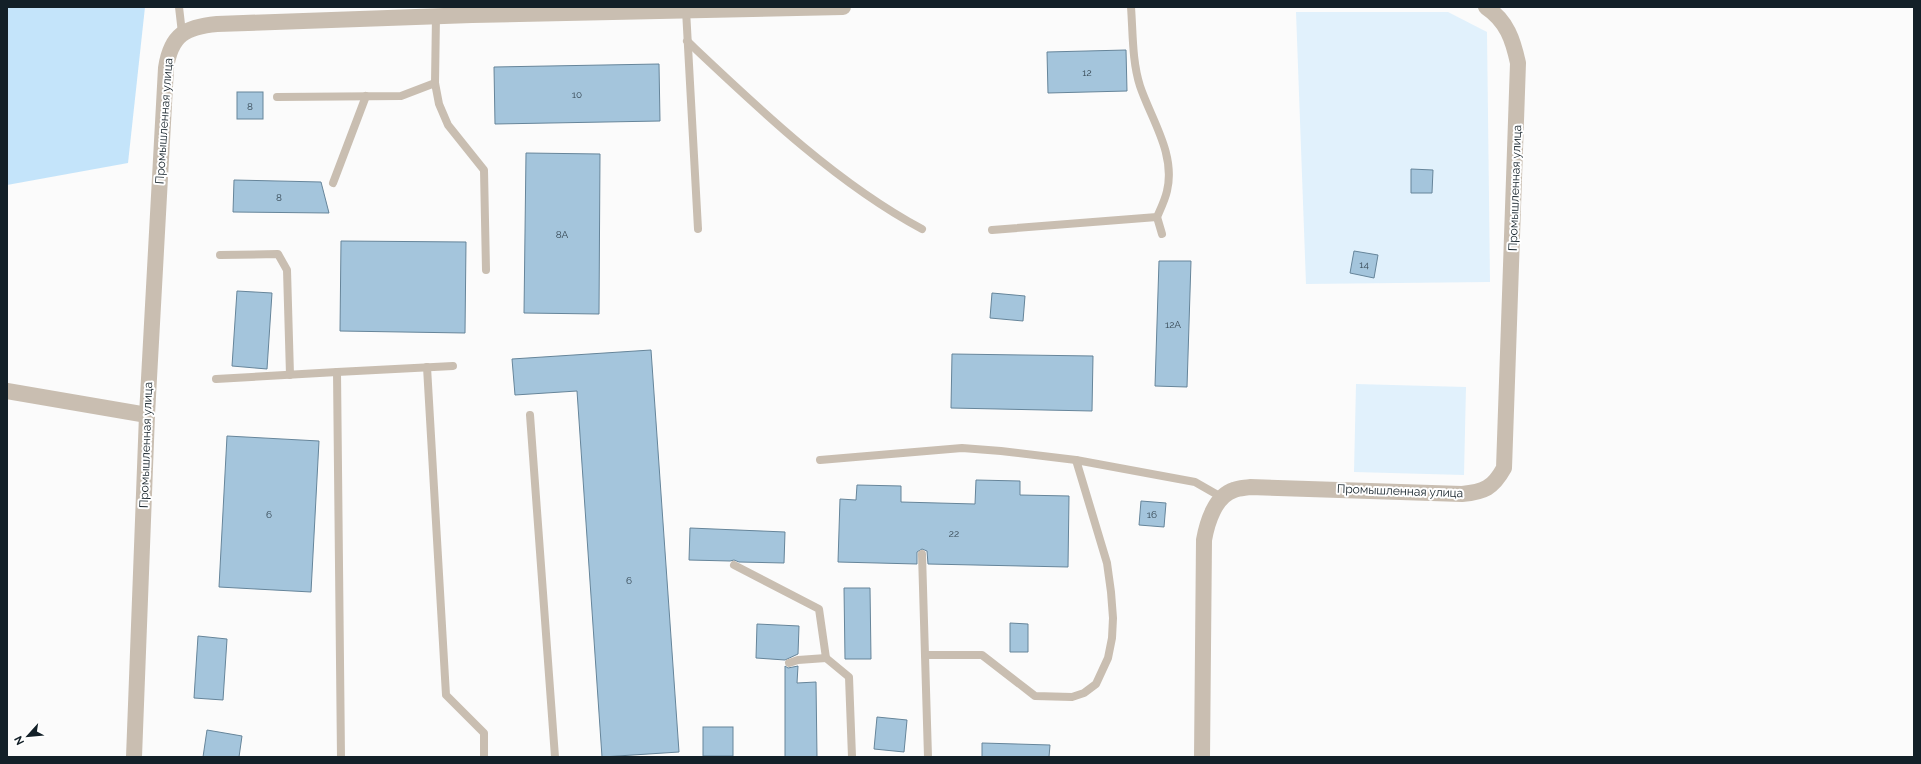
<svg xmlns="http://www.w3.org/2000/svg" width="1921" height="764" font-family="Raleway,sans-serif">
	<style>
		.built { fill: #e1f1fc }
		.green { fill: #c4e4fa }
		.building { fill: #a4c5dc; stroke: #66859a }
		.lines { fill: none; stroke-linecap: round; stroke-linejoin: round }
		.lane { stroke: #c9beb1; stroke-width: 8 }
		.street { stroke: #c9beb1; stroke-width: 16 }
		.labels { text-anchor: middle; dominant-baseline: central; stroke-width: 4; stroke-linejoin: round; paint-order: stroke }
		.number-label { font-size: 10px; fill: #374955 }
		.street-label { font-size: 12px; fill: #132028; stroke: #fff }
	</style>
	<rect width="100%" height="100%" fill="#fbfbfb"/>
	<g class="built">
		<polygon points="1296,12 1448,12 1487,32 1490,282 1306,284"/>
		<polygon points="1356,384 1466,387 1464,475 1354,472"/>
	</g>
	<polygon class="green" points="7,7 145,7 128,163 7,185"/>
	<g class="building">
		<polygon points="1126,50 1127,91 1048,93 1047,52"/>
		<polygon points="659,64 660,121 495,124 494,67"/>
		<rect x="237" y="92" width="26" height="27"/>
		<polygon points="526,153 600,154 599,314 524,313"/>
		<polygon points="1411,169 1433,170 1432,193 1411,193"/>
		<polygon points="234,180 321,182 329,213 233,212"/>
		<polygon points="341,241 466,242 465,333 340,331"/>
		<polygon points="1354,251 1378,255 1374,278 1350,273"/>
		<polygon points="1159,261 1191,261 1187,387 1155,386"/>
		<polygon points="237,291 272,293 267,369 232,366"/>
		<polygon points="992,293 1025,296 1023,321 990,318"/>
		<polygon points="651,350 679,752 602,757 577,391 515,395 512,359"/>
		<polygon points="952,354 1093,356 1092,411 951,408"/>
		<polygon points="227,436 319,441 311,592 219,587"/>
		<polygon points="976,480 1020,481 1020,495 1069,496 1068,567 928,564 927,551 922,549 917,552 917,564 838,562 840,499 856,500 857,485 901,486 901,502 975,504"/>
		<polygon points="1141,501 1166,503 1164,527 1139,525"/>
		<polygon points="690,528 785,532 784,563 739,562 734,560 730,561 689,560"/>
		<polygon points="844,588 870,588 871,659 845,659"/>
		<polygon points="1010,623 1028,624 1028,652 1010,652"/>
		<polygon points="757,624 799,626 798,654 785,660 756,658"/>
		<polygon points="198,636 227,639 223,700 194,698"/>
		<polygon points="785,666 788,668 798,666 797,683 816,682 817,757 785,757"/>
		<polygon points="877,717 907,720 904,752 874,749"/>
		<rect x="703" y="727" width="30" height="29"/>
		<polygon points="207,730 242,736 239,757 203,757"/>
		<polygon points="982,743 1050,745 1049,757 982,757"/>
	</g>
	<g class="lines">
		<g class="lane">
			<polyline points="179,7 182,33"/>
			<polyline points="686,10 698,229"/>
			<polyline points="436,16 435,83 439,104 448,125 484,170 486,270"/>
			<path d="M687,41c71,67 149,142 235,188"/>
			<polyline points="277,97 401,96 435,83"/>
			<polyline points="333,183 366,96"/>
			<polyline points="1157,217 1162,234"/>
			<path d="M992,230l165,-13c4,-9 8,-17 10,-26 9,-37 -16,-72 -27,-105 -8,-25 -7,-53 -9,-79"/>
			<polyline points="220,255 278,254 287,270 290,375"/>
			<polyline points="427,367 446,695 484,733 484,757"/>
			<polyline points="337,372 453,366"/>
			<polyline points="216,379 337,372 341,757"/>
			<polyline points="530,415 555,757"/>
			<polyline points="820,460 962,448 1001,451 1076,460"/>
			<polyline points="922,554 928,757"/>
			<polyline points="734,565 819,609 826,658 849,677 852,757"/>
			<polyline points="925,655 982,655 1035,696 1072,697 1084,693 1096,684 1108,658 1112,638 1113,618 1111,592 1107,563 1076,460 1195,482 1223,498"/>
			<polyline points="789,663 798,660 826,658"/>
		</g>
		<g class="street">
			<polyline points="7,391 147,415"/>
			<path d="M134,757l13,-342 19,-347c5,-34 20,-41 51,-44l255,-9 371,-8"/>
			<path d="M1202,757l2,-217c3,-17 11,-44 30,-50 5,-2 11,-2 16,-3l212,7c22,-2 31,-6 42,-26l14,-405c-5,-23 -11,-42 -32,-56"/>
		</g>
	</g>
	<g class="labels">
		<g class="number-label">
			<text x="1087" y="72">12</text>
			<text x="577" y="94">10</text>
			<text x="250" y="106">8</text>
			<text x="279" y="197">8</text>
			<text x="562" y="234">8А</text>
			<text x="1364" y="264">14</text>
			<text x="1173" y="324">12А</text>
			<text x="269" y="514">6</text>
			<text x="1152" y="514">16</text>
			<text x="954" y="533">22</text>
			<text x="629" y="580">6</text>
		</g>
		<g class="street-label">
			<text transform="translate(164 121) rotate(-86)">Промышленная улица</text>
			<text transform="translate(1515 188) rotate(-88)">Промышленная улица</text>
			<text transform="translate(146 445) rotate(-88)">Промышленная улица</text>
			<text transform="translate(1400 491) rotate(2)">Промышленная улица</text>
		</g>
	</g>
	<rect width="1921" height="764" fill="none" stroke="#132028" stroke-width="16"/>
	<g transform="translate(28 736) rotate(243)" stroke="#ffffff" stroke-width="3" paint-order="stroke">
	<path d="M0-3L7 15L0 10L-7 15Z" fill="#132028"/>
	<text y="-6" font-size="11" font-weight="bold" text-anchor="middle" fill="#132028">N</text>
	</g>
</svg>
